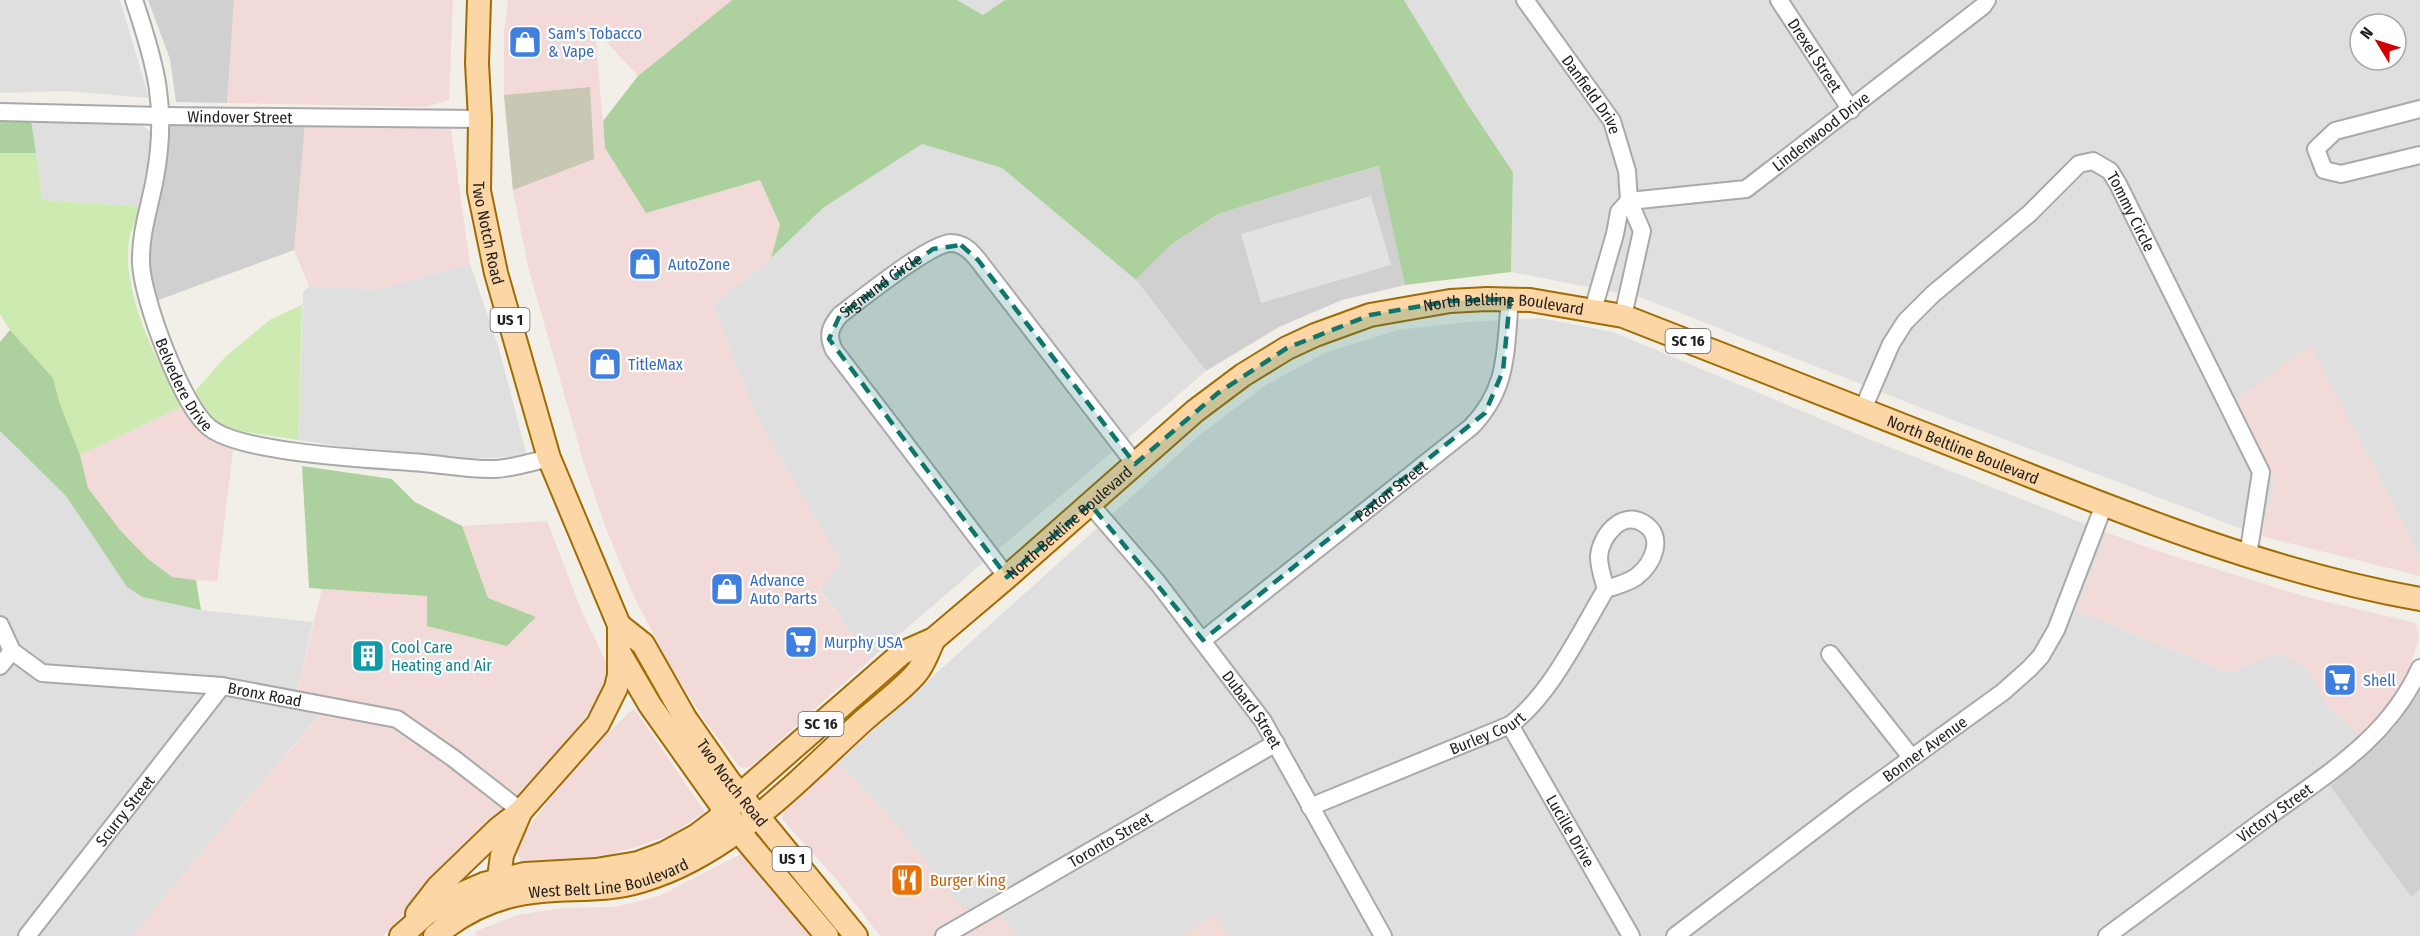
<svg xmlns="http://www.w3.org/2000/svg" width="2420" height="936" font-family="'Fira Sans Condensed',sans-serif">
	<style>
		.residential { fill: #e0dfdf; fill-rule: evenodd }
		.commercial { fill: #f2dad9 }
		.religious { fill: #d0d0d0 }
		.construction { fill: #c7c7b4 }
		.grass { fill: #cdebb0 }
		.forest { fill: #add19e }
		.parking { fill: #e2e2e2 }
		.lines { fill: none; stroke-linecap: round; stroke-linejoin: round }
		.minor-casing { stroke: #a9a9a9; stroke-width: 20 }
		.major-casing { stroke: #a06b00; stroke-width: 26 }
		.minor { stroke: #fff; stroke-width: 16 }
		.major { stroke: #fcd6a4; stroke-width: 22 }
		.marked { fill: #0f766e; fill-opacity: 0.2; stroke: #0f766e; stroke-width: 4.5; stroke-dasharray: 12 8; stroke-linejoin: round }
		.labels { text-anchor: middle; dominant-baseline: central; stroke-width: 4.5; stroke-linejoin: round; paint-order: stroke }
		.shield { fill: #fff; stroke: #646464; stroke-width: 1.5 }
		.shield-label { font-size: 15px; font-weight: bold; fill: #222 }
		.shop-label { font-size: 16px; fill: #366cbe; stroke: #fff; text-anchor: start }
		.street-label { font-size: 16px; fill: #222; stroke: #fff }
		.culture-label { font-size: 16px; fill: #0d838f; stroke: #fff; text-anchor: start }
		.food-label { font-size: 16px; fill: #c56008; stroke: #fff; text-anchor: start }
	</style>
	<rect width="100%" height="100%" fill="#f2efe9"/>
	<g class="residential">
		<polygon points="0,0 120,0 149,98 66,91 0,93"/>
		<polygon points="957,0 1005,0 983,15"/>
		<path d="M1404,0h1016v557l-109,-211 -74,53 38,82 -14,55 -319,-120 -302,-119 -129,-25 2,-100 -48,-72zM2360,24h36v36h-36z"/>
		<polygon points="31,120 128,123 140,124 150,131 153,151 141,207 42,200"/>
		<polygon points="922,144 1002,168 1136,280 1206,371 871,659 819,589 841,563 756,416 713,305 771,258 823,208"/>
		<polygon points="470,264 499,349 526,452 522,456 465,459 383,453 298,440 303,293 309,286 379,289"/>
		<polygon points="1540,318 1613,332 1864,437 2108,533 2076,610 2229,673 2278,653 2306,667 2328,706 2361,736 2362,758 2330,786 2411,897 2420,889 2420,936 1228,936 1216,915 1181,936 1015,936 1002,914 964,910 891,818 838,762 1201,434 1266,385 1327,352 1398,330 1467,322"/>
		<polygon points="0,431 66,496 127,587 142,597 201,610 313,622 298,687 288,708 321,714 205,848 133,936 0,936"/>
	</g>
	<g class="commercial">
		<polygon points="234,0 453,0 449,100 425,107 227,103"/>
		<polygon points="508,0 732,0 638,76 595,30 605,148 646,213 760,180 780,225 771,258 713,305 756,416 841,563 819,590 871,659 750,767 744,768 739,766 705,721 669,664 633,595 605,526 584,464 528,267 513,190 504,95 504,31"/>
		<polygon points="305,124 451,129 470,264 379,289 309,286 294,250"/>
		<polygon points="2311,345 2420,557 2420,576 2261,536 2275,481 2237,399"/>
		<polygon points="183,406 193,423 212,439 233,450 217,582 172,577 147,558 120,530 88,488 80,455"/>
		<polygon points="547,521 582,612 610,670 608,689 558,751 383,936 133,936 205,848 321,715 288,709 298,687 322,589 488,598 462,526"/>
		<polygon points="2108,533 2161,552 2307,597 2416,623 2419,639 2404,683 2381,717 2361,736 2328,706 2306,667 2278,653 2230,673 2076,610"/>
		<polygon points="634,708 705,812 672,834 639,846 605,856 520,861 515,845 579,761"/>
		<polygon points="838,762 891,818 964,910 1002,914 1015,936 880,936 837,880 782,819 784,810"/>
		<polygon points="741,854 812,936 477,936 474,932 517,915 562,908 615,907 659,896"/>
		<polygon points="1216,914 1228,936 1181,936"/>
	</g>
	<g class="religious">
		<polygon points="148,0 234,0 227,103 176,102 170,59"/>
		<polygon points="168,124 305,124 294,250 156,301 149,256"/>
		<polygon points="1380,166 1405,285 1342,300 1279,327 1206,371 1136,280 1172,244 1218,214 1301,188"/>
		<polygon points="2420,689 2420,889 2411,897 2330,786 2394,727"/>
	</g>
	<polygon class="construction" points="590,87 594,159 513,190 504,95"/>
	<g class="grass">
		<path d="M0,153h36l6,47 99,7c-4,11 -11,24 -12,35 -7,52 28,121 54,164l-103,49 -20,-51 -7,-26 -43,-48 -10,-16z"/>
		<polygon points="302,305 298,440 226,429 197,405 196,390 226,356 271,319"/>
	</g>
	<g class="forest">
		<polygon points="732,0 957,0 983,15 1005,0 1404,0 1465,100 1513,172 1511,272 1405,285 1379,166 1301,188 1218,214 1172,244 1136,280 1002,168 922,144 823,208 771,258 780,225 760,180 646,213 605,148 603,121 638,76"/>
		<polygon points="0,120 31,120 36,153 0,153"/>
		<polygon points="10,330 53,378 60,404 80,455 88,488 120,530 147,558 172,577 196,580 201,610 142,597 127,587 66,496 0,431 0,342"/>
		<polygon points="302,466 392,479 415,502 462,526 488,598 536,617 507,646 427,626 427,596 309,588"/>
	</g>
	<polygon class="parking" points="1371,196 1391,265 1261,303 1241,234"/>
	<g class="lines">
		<defs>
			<g id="minor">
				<path id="s1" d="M134,0c22,65 34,108 21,178 -5,28 -15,55 -14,85 1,35 41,144 69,165 33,26 166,31 213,35 24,2 49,7 73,6 17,-1 36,-7 53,-11"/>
				<path id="s2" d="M1525,0l87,121 15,50 2,30 13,30 -19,85"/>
				<path id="s3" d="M1779,0l72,110"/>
				<polyline points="2420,109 2335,131 2316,149 2324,170 2341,174 2420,155"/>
				<path id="s4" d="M0,112l162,4 318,3"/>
				<path id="s5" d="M1629,201l117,-12 237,-183 4,-6"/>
				<polyline points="1593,310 1615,234 1619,212 1629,201"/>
				<path id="s6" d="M1863,409l28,-65 14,-22 28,-28 96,-80 50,-50 14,-3 17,10 8,13 143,288 -13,84"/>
				<path id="s7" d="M1090,504l68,79 105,138 120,215"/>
				<path id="s8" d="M1007,577l-173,-227c-7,-15 -4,-23 6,-35 20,-15 90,-72 111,-72 12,0 20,8 27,17l157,204"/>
				<path id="s9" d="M0,625l12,26 30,22 180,13 175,33 56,39 68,53"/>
				<path id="s10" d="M1203,640l268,-213c38,-39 34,-77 39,-128"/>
				<polyline points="1830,654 1911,757"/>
				<polyline points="0,666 12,651"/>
				<path id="s11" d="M1510,725l121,211"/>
				<path id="s12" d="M1310,807l200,-82c41,-30 70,-93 96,-136 -3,-10 -7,-22 -7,-32 1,-20 22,-47 44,-34 23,13 10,41 -7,54 -9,6 -20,9 -30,12"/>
				<path id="s13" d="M27,936l195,-250"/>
				<path id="s14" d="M944,936l332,-193"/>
				<path id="s15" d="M1675,936l180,-137 148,-107 27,-24 11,-12 15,-26 48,-125"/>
				<path id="s16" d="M2107,936c51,-38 103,-76 154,-114 62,-46 126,-81 159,-154"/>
			</g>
			<g id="major">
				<path id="s17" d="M479,0l-2,63 3,56 -1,72 17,82 53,185 70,167v27l31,53 96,135 81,96"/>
				<path id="s18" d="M619,625l24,19 42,74 44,63 127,155"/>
				<polyline points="497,893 502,855 520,813"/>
				<polyline points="417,914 438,887 498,829 521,811 598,724 616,688 619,675 619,652"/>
				<path id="s19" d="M401,936l25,-22 30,-18 28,-12 41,-10 71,-4 42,-7 27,-10 31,-17 21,-16 34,-35 151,-132 32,-14 73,-62 188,-166 48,-36 44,-27 28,-13 55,-20 80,-14 37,-2 43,1 93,16c125,48 250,98 375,147 138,55 276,110 422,136"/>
				<path id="s20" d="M435,936c30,-26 67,-42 107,-45 34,-3 66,0 99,-10 89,-26 156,-100 223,-161 13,-12 48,-38 56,-52 6,-9 9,-19 14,-29"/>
			</g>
		</defs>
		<use href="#minor" class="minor-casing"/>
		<use href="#major" class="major-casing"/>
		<use href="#minor" class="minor"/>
		<use href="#major" class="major"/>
	</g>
	<path class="marked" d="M961,245l17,15 157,204 83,-71 69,-45 83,-33 80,-14 60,-2 -7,72 -18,42 -282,227 -113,-136 -83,73 -178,-238 11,-24 93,-66z"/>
	<defs>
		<symbol id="shop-square" viewBox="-11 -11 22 22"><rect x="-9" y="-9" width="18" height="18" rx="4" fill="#3f7fe0" stroke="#fff"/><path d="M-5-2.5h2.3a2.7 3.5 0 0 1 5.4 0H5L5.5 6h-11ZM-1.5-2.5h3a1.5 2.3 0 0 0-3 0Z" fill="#fff"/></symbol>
		<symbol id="supermarket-square" viewBox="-11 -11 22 22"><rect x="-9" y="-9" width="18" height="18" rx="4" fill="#3f7fe0" stroke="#fff"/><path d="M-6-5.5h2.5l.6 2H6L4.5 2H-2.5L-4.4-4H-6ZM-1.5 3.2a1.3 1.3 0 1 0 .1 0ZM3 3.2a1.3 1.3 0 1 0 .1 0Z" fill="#fff"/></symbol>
		<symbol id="building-square" viewBox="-11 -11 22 22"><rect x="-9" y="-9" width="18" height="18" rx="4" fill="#0f9aa8" stroke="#fff"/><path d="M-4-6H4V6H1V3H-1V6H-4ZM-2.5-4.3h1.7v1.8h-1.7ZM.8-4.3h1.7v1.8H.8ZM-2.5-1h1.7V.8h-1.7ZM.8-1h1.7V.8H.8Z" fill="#fff"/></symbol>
		<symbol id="restaurant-square" viewBox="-11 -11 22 22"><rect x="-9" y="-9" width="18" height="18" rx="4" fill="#e8710a" stroke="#fff"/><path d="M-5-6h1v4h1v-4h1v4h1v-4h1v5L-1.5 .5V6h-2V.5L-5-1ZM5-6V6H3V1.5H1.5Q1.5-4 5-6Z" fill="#fff"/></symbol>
	</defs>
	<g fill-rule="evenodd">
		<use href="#shop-square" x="506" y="23" width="38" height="38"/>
		<use href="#shop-square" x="626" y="245" width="38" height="38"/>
		<use href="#shop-square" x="586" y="345" width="38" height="38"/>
		<use href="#shop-square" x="708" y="570" width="38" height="38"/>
		<use href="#supermarket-square" x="782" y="623" width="38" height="38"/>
		<use href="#building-square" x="349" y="637" width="38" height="38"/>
		<use href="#supermarket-square" x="2321" y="661" width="38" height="38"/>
		<use href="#restaurant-square" x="888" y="861" width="38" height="38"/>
	</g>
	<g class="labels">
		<g class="shield">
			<rect x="490.5" y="308" width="39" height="24" rx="4.5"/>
			<rect x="1665.5" y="329" width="45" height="24" rx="4.5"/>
			<rect x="798.5" y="712" width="45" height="24" rx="4.5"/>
			<rect x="772.5" y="847" width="39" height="24" rx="4.5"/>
		</g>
		<g class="shield-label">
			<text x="510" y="320">US 1</text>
			<text x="1688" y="341">SC 16</text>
			<text x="821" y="724">SC 16</text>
			<text x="792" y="859">US 1</text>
		</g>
		<g class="shop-label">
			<text x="548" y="33">Sam's Tobacco<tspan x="548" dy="18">&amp; Vape</tspan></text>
			<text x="668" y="264">AutoZone</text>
			<text x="628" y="364">TitleMax</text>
			<text x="750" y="580">Advance<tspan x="750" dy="18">Auto Parts</tspan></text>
			<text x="824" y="642">Murphy USA</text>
			<text x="2363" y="680">Shell</text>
		</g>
		<g class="street-label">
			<text stroke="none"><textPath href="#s3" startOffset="66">Drexel Street</textPath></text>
			<text stroke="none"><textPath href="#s2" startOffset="116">Danfield Drive</textPath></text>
			<text stroke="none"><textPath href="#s4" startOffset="240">Windover Street</textPath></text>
			<text stroke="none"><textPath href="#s5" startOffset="212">Lindenwood Drive</textPath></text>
			<text stroke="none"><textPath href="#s6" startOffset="412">Tommy Circle</textPath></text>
			<text stroke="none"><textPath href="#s17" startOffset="234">Two Notch Road</textPath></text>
			<text stroke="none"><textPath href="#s8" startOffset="374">Sigmund Circle</textPath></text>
			<text stroke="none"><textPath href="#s19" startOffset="1312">North Beltline Boulevard</textPath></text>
			<text stroke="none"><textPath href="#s1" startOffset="398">Belvedere Drive</textPath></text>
			<text stroke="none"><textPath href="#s19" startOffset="1798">North Beltline Boulevard</textPath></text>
			<text stroke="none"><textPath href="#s10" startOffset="240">Paxton Street</textPath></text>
			<text stroke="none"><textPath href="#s19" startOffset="808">North Beltline Boulevard</textPath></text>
			<text stroke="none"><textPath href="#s9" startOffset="290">Bronx Road</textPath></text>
			<text stroke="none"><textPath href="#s7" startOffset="262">Dubard Street</textPath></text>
			<text stroke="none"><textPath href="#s12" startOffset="192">Burley Court</textPath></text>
			<text stroke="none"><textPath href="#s15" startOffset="312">Bonner Avenue</textPath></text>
			<text stroke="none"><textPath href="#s18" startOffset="196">Two Notch Road</textPath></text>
			<text stroke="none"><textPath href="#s13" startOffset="159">Scurry Street</textPath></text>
			<text stroke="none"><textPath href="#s16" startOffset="208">Victory Street</textPath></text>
			<text stroke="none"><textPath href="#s11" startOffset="122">Lucille Drive</textPath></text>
			<text stroke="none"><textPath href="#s14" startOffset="192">Toronto Street</textPath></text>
			<text stroke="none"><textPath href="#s20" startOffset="186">West Belt Line Boulevard</textPath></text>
		</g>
		<g class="culture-label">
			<text x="391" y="647">Cool Care<tspan x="391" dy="18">Heating and Air</tspan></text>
		</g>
		<g class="food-label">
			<text x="930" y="880">Burger King</text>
		</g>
	</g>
	<g transform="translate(2378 42) rotate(308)"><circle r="28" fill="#ffffff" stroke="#a7a7a7" stroke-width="1.5"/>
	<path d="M0-4.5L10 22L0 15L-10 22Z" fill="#d40000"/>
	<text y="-9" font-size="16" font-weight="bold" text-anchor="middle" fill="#222222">N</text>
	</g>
</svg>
